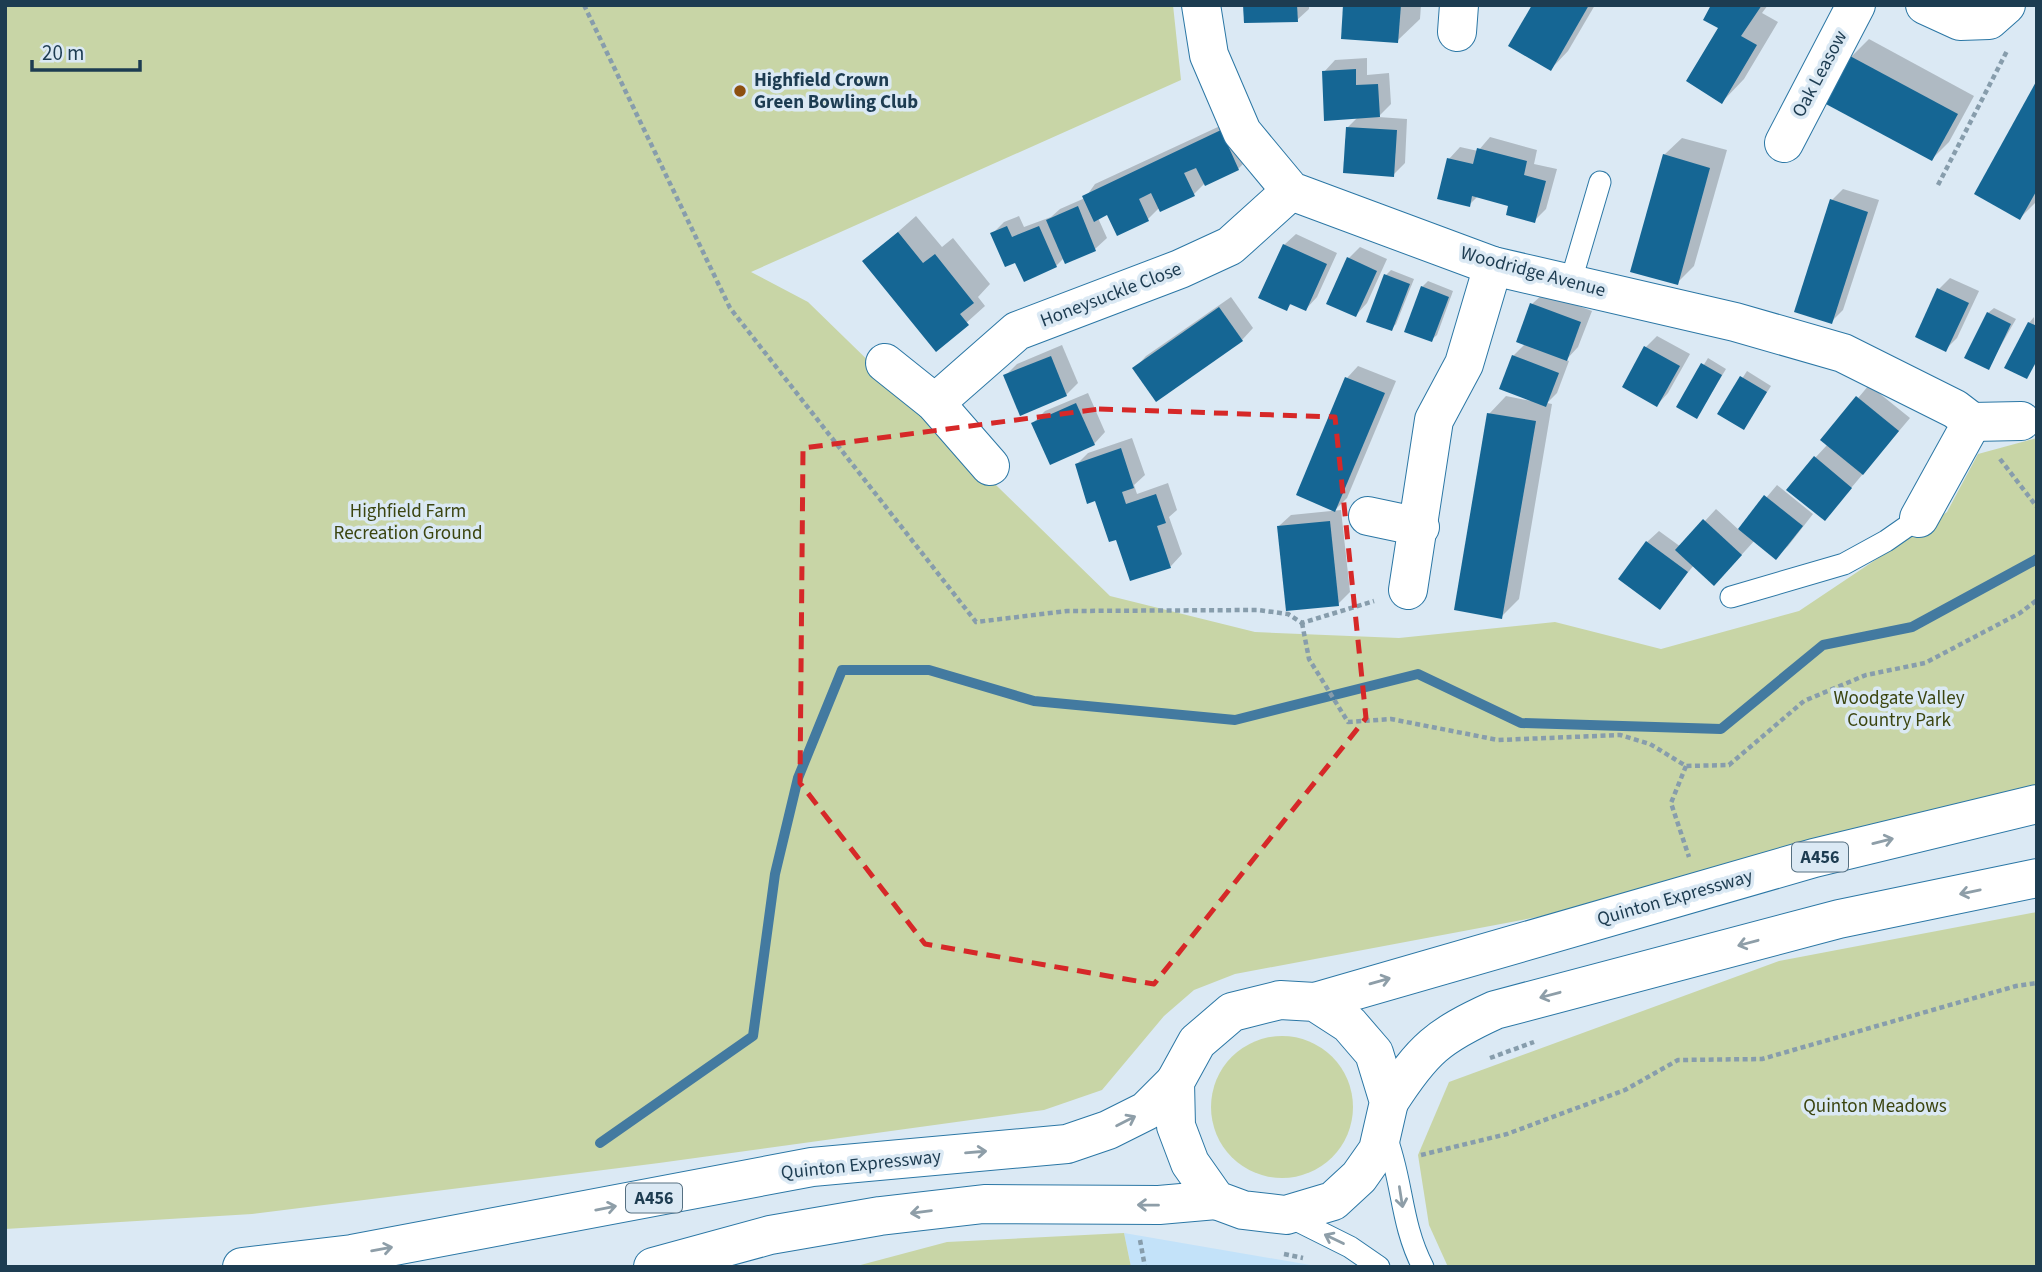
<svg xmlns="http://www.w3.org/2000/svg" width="2042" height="1272" font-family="'Source Sans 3',sans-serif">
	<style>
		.built { fill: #c3e2f9 }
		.green { fill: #c8d5a6 }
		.shadow { fill: #0003 }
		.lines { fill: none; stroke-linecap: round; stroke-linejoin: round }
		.stream { stroke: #437aa0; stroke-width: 10 }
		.building { fill: #156694 }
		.lane-casing { stroke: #2b77a5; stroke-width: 23 }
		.street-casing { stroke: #2b77a5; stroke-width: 40 }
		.highway-casing { stroke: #2b77a5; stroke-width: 40 }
		.path { stroke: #879dac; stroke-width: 4.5; stroke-dasharray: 5 3.5; stroke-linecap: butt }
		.lane { stroke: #fff; stroke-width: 21 }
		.street { stroke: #fff; stroke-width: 38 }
		.highway { stroke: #fff; stroke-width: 38 }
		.oneway { stroke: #8e9ea8 }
		.marked { fill: none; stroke: #d62828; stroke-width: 5; stroke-dasharray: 14 9; stroke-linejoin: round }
		.poi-dot { fill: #8d5011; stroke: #dbe9f4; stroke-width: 2.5 }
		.labels { text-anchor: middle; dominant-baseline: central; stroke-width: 7; stroke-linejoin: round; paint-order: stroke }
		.shield { fill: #dbe9f4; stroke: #567082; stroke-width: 2 }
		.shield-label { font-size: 18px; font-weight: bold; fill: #1d3c51 }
		.street-label { font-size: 19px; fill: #1d3c51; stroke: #dbe9f4 }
		.poi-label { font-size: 19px; font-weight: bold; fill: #1d3c51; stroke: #dbe9f4; text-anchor: start }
		.park-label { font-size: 19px; fill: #3b4510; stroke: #dbe9f4 }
	</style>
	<rect width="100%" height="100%" fill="#dbe9f4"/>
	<polygon class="built" points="1124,1233 1322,1267 1131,1267"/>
	<g class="green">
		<polygon points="5,5 1173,5 1181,80 751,272 808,302 1110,596 1255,632 1399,638 1555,622 1661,649 1799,611 1947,512 1978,454 2037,438 2037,823 1235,974 1194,990 1164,1016 1102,1090 1044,1110 659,1163 252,1214 5,1229"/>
		<polygon points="2037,912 2037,1267 1448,1267 1429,1225 1418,1155 1449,1082 1779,961"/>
		<circle cx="1282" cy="1107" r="71"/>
		<polygon points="1124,1233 1131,1267 853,1267 947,1242"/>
	</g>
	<g class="shadow">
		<polygon points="1245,5 1309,5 1309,9 1297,20"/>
		<polygon points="1345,5 1421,5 1420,19 1397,41"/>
		<polygon points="1534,5 1595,5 1568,51 1551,69"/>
		<polygon points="1713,5 1768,5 1762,13 1778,22 1744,79 1722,102 1721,28"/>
		<polygon points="1869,39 1974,96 1949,142 1932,159 1827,102 1851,57"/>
		<polygon points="1367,58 1367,75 1389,73 1391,104 1378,117 1407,119 1405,163 1393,175 1347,128 1358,117 1324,72 1335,60"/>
		<polygon points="2037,84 2037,201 2020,218"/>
		<polygon points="1233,120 1250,157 1238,169 1205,183 1194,194 1160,207 1148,219 1108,213 1098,218 1107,238 1095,249 1064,258 1056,266 1016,260 992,234 1004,222 1019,216 1024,227 1051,217 1060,209 1085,198 1095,184"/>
		<polygon points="1490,137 1537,150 1534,164 1557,169 1546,209 1534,221 1510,205 1478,196 1469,205 1449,159 1460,147 1478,151"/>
		<polygon points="1682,138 1727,150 1694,266 1677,283 1664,155"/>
		<polygon points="1843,189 1879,200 1843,310 1831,322 1832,200"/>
		<polygon points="916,216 942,247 953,238 990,284 978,297 985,306 936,350 865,261"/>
		<polygon points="1296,234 1337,253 1317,297 1306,309 1292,303 1286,309 1284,245"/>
		<polygon points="1360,247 1387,259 1367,303 1356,315 1349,258"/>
		<polygon points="1391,270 1414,279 1396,324 1391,329 1386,275"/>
		<polygon points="1950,278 1979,291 1957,338 1945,350 1939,289"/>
		<polygon points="1428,281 1453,291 1437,335 1431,340 1422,287"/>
		<polygon points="1544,293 1592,311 1578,347 1566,360 1569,361 1557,393 1547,403 1552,404 1519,599 1501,617 1489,414 1506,396 1531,401 1513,356 1526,343 1532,304"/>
		<polygon points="1231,297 1253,328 1242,340 1135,368 1146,356"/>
		<polygon points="1994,308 2016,319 1988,368 1988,313"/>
		<polygon points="2034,317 2037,362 2026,377 2029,323"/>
		<polygon points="1657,336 1690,354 1668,393 1657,405 1645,348"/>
		<polygon points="1062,345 1078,383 1066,395 1005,376 1017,364"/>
		<polygon points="1708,358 1726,369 1697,417 1678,407"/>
		<polygon points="1358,366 1396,381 1347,498 1335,510 1298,494 1347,378"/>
		<polygon points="1747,371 1771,386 1744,428 1720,413"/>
		<polygon points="1869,385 1910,418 1825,519 1815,458 1828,444 1823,440"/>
		<polygon points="1088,393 1105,432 1094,444 1033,423 1045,411"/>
		<polygon points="1132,438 1145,475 1134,485 1137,494 1168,483 1177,510 1169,517 1182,554 1171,566 1131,579 1117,537 1077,464 1088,453"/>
		<polygon points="1777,485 1813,514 1788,546 1776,557 1755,540 1726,572 1694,565 1660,607 1647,542 1659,531 1681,547 1716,509 1739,530"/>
		<polygon points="1341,510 1350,592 1338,604 1279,526 1291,515"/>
	</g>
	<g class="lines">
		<polyline class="stream" points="600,1143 753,1036 775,874 798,778 842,670 929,670 1034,701 1235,720 1418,674 1521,723 1721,729 1823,645 1912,627 2037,559"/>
	</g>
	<g class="building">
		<polygon points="1243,5 1297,5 1298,22 1244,23"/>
		<polygon points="1343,5 1401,5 1398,43 1341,39"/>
		<polygon points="1532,5 1589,5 1551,71 1508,46"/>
		<polygon points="1711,5 1762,5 1741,36 1757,45 1722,104 1686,81 1718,28 1703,20"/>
		<polygon points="1850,56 1958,114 1932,161 1824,103"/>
		<polygon points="1356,69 1356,85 1378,84 1380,117 1324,121 1322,71"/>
		<polygon points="2037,80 2037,190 2020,220 1974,194"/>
		<polygon points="1346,127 1397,130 1394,177 1343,173"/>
		<polygon points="1221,130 1239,170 1205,186 1196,168 1184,173 1195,196 1160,212 1151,193 1139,199 1149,221 1117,236 1107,215 1094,222 1082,196"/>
		<polygon points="1477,148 1527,161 1524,175 1546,181 1535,223 1506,215 1508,206 1472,196 1470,207 1437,199 1447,158 1473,164"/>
		<polygon points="1663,154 1710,168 1678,285 1630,272"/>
		<polygon points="1830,199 1868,212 1832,324 1794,312"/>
		<polygon points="1078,206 1096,251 1065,264 1046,220"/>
		<polygon points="1007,226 1012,237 1039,226 1057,267 1024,282 1015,263 1005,267 990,233"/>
		<polygon points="898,232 923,263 935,254 974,303 960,314 969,325 936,352 862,261"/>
		<polygon points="1283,244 1327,264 1306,311 1290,304 1287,311 1258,298"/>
		<polygon points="1347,257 1377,271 1356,317 1326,304"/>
		<polygon points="1384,274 1410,284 1392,331 1366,322"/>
		<polygon points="1421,286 1449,297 1432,342 1404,332"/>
		<polygon points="1937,288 1969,303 1946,352 1915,337"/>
		<polygon points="1530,303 1581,322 1567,361 1516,342"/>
		<polygon points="1219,307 1243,341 1156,402 1132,368"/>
		<polygon points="1987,312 2011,324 1989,370 1964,358"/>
		<polygon points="2028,322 2037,326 2037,360 2027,379 2004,368"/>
		<polygon points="1644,346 1680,366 1657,407 1622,387"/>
		<polygon points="1512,355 1559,373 1546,407 1499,389"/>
		<polygon points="1051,356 1067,396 1020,416 1003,375"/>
		<polygon points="1701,363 1722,375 1697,419 1676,407"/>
		<polygon points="1740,376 1767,392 1744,430 1717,414"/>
		<polygon points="1345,377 1385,393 1335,512 1296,495"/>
		<polygon points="1856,396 1899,431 1863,475 1820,440"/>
		<polygon points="1076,403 1095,445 1050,465 1031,423"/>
		<polygon points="1487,413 1536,421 1502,619 1454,610"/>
		<polygon points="1121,448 1134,488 1122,492 1126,504 1156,494 1166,523 1157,526 1171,568 1130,581 1116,540 1109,542 1095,501 1087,504 1075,464"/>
		<polygon points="1814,456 1852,488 1825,521 1786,490"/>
		<polygon points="1764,495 1803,526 1776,560 1738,529"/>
		<polygon points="1703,519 1742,555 1714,586 1675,550"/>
		<polygon points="1330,521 1339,606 1286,611 1277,526"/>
		<polygon points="1646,541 1688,572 1660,610 1618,579"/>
	</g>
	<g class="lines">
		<defs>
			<g id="lane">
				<polyline points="1570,284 1600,182"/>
				<polyline points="1731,597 1844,564 1886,541 1919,518"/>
				<path d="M1385,1134c18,45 15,89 38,133"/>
				<polyline points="1286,1215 1350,1247 1379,1267"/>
			</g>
			<g id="street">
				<polyline points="1201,5 1209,55 1242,132 1291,191 1493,266 1735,322 1843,353 1955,409 1972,422 1919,518"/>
				<polyline points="1925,5 1960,21 1989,20 2006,5"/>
				<polyline points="1457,32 1459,5"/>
				<polyline points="1784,143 1856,5"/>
				<polyline points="885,363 935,403 990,466"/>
				<polyline points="935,403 1017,331 1180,269 1230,246 1291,191"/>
				<polyline points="1972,422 2021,421"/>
				<polyline points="1368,516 1420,527"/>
				<polyline points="1408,590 1434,420 1464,364 1493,266"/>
			</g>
			<g id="highway">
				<polygon points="1280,1000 1315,1002 1349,1024 1374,1053 1389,1102 1378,1150 1359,1177 1333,1201 1286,1215 1243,1210 1216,1200 1190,1163 1176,1126 1175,1082 1197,1042 1232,1012"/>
				<polyline points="1315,1002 1814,858 2037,804"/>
				<path d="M1389,1102c34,-53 49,-66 106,-92l344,-91 198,-41"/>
				<polyline points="242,1267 352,1254 812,1167 1067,1144 1108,1130 1146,1111 1175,1082"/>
				<polyline points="653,1267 770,1235 880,1216 984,1204 1159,1205 1216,1200"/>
			</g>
		</defs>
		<use href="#lane" class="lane-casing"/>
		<use href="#street" class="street-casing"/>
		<use href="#highway" class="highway-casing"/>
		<g class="path">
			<polyline points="584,5 730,308 976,622 1067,611 1258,610 1288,614 1302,623 1374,601"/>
			<polyline points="1938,185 2007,51"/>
			<polyline points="2000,459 2037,507"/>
			<polyline points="1302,623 1309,659 1348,722 1391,719 1498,740 1620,735 1650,744 1686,766 1729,765 1804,701 1866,675 1925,663 2020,613 2037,600"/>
			<polyline points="1686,766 1671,803 1689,857"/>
			<polyline points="1490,1058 1534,1042"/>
			<polyline points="1421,1155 1507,1134 1625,1090 1678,1060 1762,1059 2016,986 2037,983"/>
			<polyline points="1140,1240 1145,1267"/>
			<polyline points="1284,1254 1303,1258"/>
		</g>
		<use href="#lane" class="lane"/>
		<use href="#street" class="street"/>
		<use href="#highway" class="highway"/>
	</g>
	<defs><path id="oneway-shaft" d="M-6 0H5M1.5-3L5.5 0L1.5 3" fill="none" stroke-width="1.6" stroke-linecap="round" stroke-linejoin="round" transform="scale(1.75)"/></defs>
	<g class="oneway">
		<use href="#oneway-shaft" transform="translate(1883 841) rotate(-14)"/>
		<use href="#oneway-shaft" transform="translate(1970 892) rotate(168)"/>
		<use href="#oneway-shaft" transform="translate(1748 943) rotate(165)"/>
		<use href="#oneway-shaft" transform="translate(1380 981) rotate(-16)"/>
		<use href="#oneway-shaft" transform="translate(1550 995) rotate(165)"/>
		<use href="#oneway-shaft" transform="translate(1126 1121) rotate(-27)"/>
		<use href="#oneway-shaft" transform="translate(976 1152) rotate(-5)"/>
		<use href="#oneway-shaft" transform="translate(1401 1197) rotate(81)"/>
		<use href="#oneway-shaft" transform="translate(1148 1205) rotate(-179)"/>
		<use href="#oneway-shaft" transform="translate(606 1208) rotate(-11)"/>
		<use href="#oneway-shaft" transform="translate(921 1212) rotate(173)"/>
		<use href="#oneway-shaft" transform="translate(1334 1239) rotate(-154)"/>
		<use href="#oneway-shaft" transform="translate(382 1249) rotate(-10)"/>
	</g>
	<path class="marked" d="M1099,409l236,8 31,301 -212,266 -229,-40 -125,-161 3,-335z"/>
	<circle class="poi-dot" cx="740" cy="91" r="7"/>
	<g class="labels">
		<g class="shield">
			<rect x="1792" y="842.5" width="56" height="29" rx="5"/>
			<rect x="626" y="1183.5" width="56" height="29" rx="5"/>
		</g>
		<g class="shield-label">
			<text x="1820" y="857">A456</text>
			<text x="654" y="1198">A456</text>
		</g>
		<g class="street-label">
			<text transform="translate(1820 74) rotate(-62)">Oak Leasow</text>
			<text transform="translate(1533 272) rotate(15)">Woodridge Avenue</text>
			<text transform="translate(1111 295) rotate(-21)">Honeysuckle Close</text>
			<text transform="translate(1675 898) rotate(-16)">Quinton Expressway</text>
			<text transform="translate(861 1165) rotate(-6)">Quinton Expressway</text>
		</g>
		<g class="poi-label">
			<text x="754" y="80">Highfield Crown<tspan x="754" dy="22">Green Bowling Club</tspan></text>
		</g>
		<g class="park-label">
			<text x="408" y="511">Highfield Farm<tspan x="408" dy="22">Recreation Ground</tspan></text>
			<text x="1899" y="698">Woodgate Valley<tspan x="1899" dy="22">Country Park</tspan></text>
			<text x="1875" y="1106">Quinton Meadows</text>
		</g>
	</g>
	<rect width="2042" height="1272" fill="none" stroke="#1d3c51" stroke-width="14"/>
	<path d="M32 60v10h108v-10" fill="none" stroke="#1d3c51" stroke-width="3.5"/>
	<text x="42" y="60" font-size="21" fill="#1d3c51" stroke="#dbe9f4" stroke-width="5" paint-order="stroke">20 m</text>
</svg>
